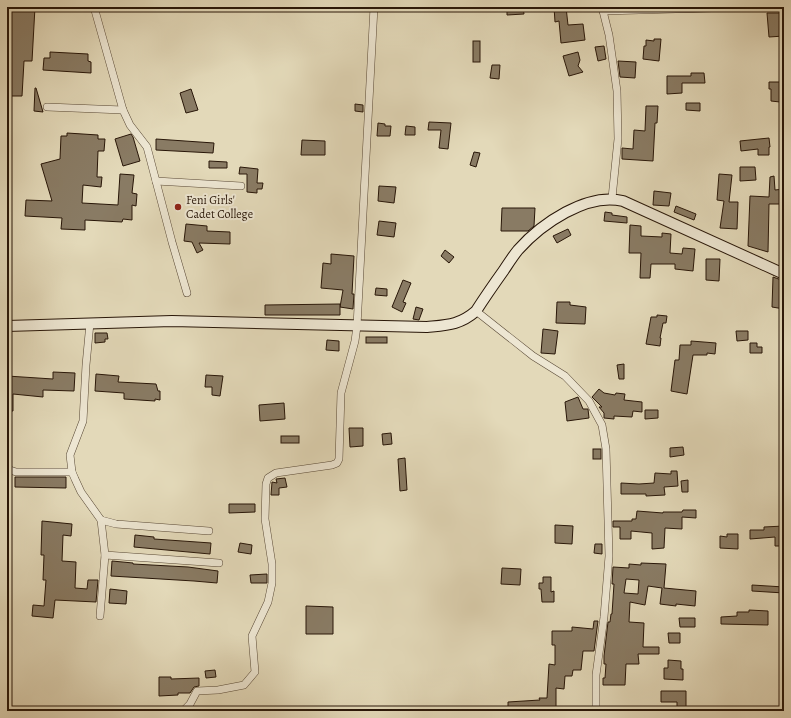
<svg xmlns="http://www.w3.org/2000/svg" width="791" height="718" font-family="Alegreya,serif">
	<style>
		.building { fill: #897b64; stroke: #281608; fill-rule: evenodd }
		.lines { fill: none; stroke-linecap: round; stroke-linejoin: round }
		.minor-casing { stroke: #574734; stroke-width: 8 }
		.secondary-casing { stroke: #281608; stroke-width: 12 }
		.minor { stroke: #ede6d2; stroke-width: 7 }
		.secondary { stroke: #ede6d2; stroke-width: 10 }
		.poi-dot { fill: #8f2418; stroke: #ede6d2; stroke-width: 1.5 }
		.labels { text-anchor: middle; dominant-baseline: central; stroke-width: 4; stroke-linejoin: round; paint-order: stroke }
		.poi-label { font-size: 12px; fill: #281608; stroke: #ede6d2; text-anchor: start }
	</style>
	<rect width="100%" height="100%" fill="#e3d9b9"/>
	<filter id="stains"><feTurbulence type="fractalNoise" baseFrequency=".005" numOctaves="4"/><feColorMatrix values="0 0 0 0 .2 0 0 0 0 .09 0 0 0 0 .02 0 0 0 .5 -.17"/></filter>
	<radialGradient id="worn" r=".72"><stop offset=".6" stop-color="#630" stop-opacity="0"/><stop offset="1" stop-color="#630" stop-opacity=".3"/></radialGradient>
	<g class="building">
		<polygon points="7,7 35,7 32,61 24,61 22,96 7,96"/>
		<polygon points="507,7 523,7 524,14 507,15"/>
		<polygon points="554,7 566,7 568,25 583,24 585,40 561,43 559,21 555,22"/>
		<polygon points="767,13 784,13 784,36 769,37"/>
		<polygon points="654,39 661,39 659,61 643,59 644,46 646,46 646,40 654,41"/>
		<rect x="473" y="41" width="7" height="21"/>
		<polygon points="604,46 606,59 598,61 595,47"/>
		<polygon points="50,52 88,54 88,61 91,62 91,73 43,70 44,58 50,58"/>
		<polygon points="578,52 580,60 578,66 583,72 569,76 563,56"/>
		<polygon points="618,61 636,62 635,78 620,77"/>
		<polygon points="492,65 500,65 499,79 490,78"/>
		<polygon points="691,73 704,73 705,83 682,83 682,93 667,94 667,76 691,76"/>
		<polygon points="769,82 781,82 780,102 771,101 771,89 769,89"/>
		<polygon points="35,88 36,88 43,112 34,111"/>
		<polygon points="191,89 198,110 186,113 180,93"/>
		<polygon points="686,103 700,103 700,111 686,110"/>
		<polygon points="355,104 363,105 363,112 355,111"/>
		<polygon points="646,106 658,106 657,123 655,123 653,161 622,159 622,148 633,149 634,130 645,131"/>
		<polygon points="429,122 451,123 448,149 439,148 441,130 428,130"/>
		<polygon points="378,123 385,124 385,126 391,126 390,136 377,136"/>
		<polygon points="406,126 415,127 415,135 405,135"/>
		<polygon points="67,133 98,135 98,139 105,139 104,151 98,151 97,177 102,177 101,187 83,185 82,203 118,205 120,174 134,175 132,193 137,194 136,206 132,205 132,220 123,219 122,222 85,220 85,230 61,229 62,218 25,216 26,200 52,201 41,164 60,159 61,136 67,136"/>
		<polygon points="131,134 133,137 140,161 123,166 115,139"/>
		<polygon points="769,138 770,147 769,147 769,155 758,155 758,149 741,151 740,141"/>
		<polygon points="156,139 214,143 213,153 156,150"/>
		<polygon points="302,140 325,141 325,155 301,155"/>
		<polygon points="474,152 480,153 476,167 470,165"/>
		<polygon points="209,161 227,162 227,168 209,168"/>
		<polygon points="240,167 258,169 257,183 263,183 262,189 257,189 257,193 247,192 247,174 239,174"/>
		<polygon points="740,167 755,167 756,180 740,181"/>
		<polygon points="719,174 732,175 729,202 738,202 737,229 720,228 724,201 717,200"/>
		<polygon points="774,176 775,190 784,189 784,204 769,204 768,252 748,246 750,196 769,197 770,177"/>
		<polygon points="379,186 396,187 394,203 378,201"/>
		<polygon points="654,191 671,193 669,206 653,205"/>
		<polygon points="676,206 696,214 694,220 674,212"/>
		<polygon points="502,208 535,208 534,226 528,231 501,231"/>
		<polygon points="605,212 612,213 612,215 627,217 627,223 604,221"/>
		<polygon points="379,221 396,223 394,237 377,235"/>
		<polygon points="186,224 207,226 207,231 230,232 230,244 199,243 203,250 197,253 192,242 184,241"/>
		<polygon points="630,225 641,226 641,236 662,237 662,233 671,234 670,253 682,254 683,248 695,249 693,271 675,269 675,264 651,264 650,278 640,278 641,253 629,253"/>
		<polygon points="568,229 571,235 557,243 553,236"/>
		<polygon points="445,250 454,257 449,263 441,256"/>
		<polygon points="331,254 354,256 352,294 354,294 353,309 340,307 343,290 321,288 323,263 331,264"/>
		<polygon points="706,259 720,259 719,281 706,280"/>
		<polygon points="773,277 784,281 784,309 772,307"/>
		<polygon points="403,280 411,283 403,302 406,303 402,312 392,307"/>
		<polygon points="376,288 387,289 387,296 375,295"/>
		<polygon points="557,302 570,302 570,305 586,307 585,324 556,323"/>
		<polygon points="340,304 340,315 265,315 265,305"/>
		<polygon points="416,307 423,309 419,320 413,319"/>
		<polygon points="657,315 667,316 666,323 663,323 660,338 661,338 660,346 646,344 651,317 657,317"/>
		<polygon points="543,329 558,331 555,354 541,353"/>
		<polygon points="736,331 748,331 748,340 737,341"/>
		<polygon points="95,333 107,333 108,339 105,339 105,342 95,343"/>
		<rect x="366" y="337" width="21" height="6"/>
		<polygon points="327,340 339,341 339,351 326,350"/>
		<polygon points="691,341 716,343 715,354 707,353 707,355 693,355 687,394 671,391 675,360 679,360 680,345 691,345"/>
		<polygon points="750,343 757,343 757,347 762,347 762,353 750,353"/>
		<polygon points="624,364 624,379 619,379 617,365"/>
		<polygon points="53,372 75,373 74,391 43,390 43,397 13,394 13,411 7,411 7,376 53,379"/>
		<polygon points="96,374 119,376 118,382 156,384 158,391 160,391 160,400 155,399 155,401 124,399 124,393 95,391"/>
		<polygon points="206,375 223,376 220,396 212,395 212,387 205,387"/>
		<polygon points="599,389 604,393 615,395 616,393 625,394 624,400 642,402 642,412 633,411 632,417 614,416 614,419 604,418 604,413 599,407 602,407 592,397"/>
		<polygon points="578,397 583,409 588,409 589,418 567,421 565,402"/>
		<polygon points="284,403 285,419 260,421 259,405"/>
		<polygon points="645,410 658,410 658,418 645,419"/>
		<polygon points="349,428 363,428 363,446 350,447"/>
		<polygon points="391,433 392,444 383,445 382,434"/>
		<rect x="281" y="436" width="18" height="7"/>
		<polygon points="683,447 684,455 670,457 670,448"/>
		<rect x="593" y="449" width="8" height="10"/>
		<polygon points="405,458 407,490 400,491 398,459"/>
		<polygon points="671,471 677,471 678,486 664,487 665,495 646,496 646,494 621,494 621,483 639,484 654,483 655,473 671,474"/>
		<polygon points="15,477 66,477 66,488 15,487"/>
		<polygon points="285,478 287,487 279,488 279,495 271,495 272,482 277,483 276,479"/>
		<polygon points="688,480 688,492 682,492 681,481"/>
		<polygon points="229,504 255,504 255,512 229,513"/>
		<polygon points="683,510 696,510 696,518 682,517 682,529 665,528 664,548 652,549 652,533 631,531 631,539 620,539 620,527 613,527 613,521 632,521 632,519 636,519 637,511 663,513 663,512 682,512"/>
		<polygon points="42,521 72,524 71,536 63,535 62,561 76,562 75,588 87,589 88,580 98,580 96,602 55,600 53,618 32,616 33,605 44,606 46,580 43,580 44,555 41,555"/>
		<polygon points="555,525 573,526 572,544 555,543"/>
		<polygon points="784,526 784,546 775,546 775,537 750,539 750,530 764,530 764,527"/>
		<polygon points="727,534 738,534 738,549 720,548 720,536 727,537"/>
		<polygon points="135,535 154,537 154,539 211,543 210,554 134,547"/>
		<polygon points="240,543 252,545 251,554 238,552"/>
		<polygon points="595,544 602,544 602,554 594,553"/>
		<polygon points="112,561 133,563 133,564 188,567 218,571 217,583 194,581 111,576"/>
		<path d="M641,563l25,1 -2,24 32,3 -1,15 -19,-2v2l-16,-2 2,-16 -14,-2 -3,19 -15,-3 -1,20 15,1 -1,24h16v7h-21l1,10h-13l-1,21h-22v-7h2l1,-14h-2v-8l4,-34h2l1,-8h1l2,-30h-2l1,-17 16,1v-4l12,1zM626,579l13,1 -1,14 -14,-1z"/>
		<polygon points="502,568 521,569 520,585 501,584"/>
		<polygon points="267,574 267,583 251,583 250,575"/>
		<polygon points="543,577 551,577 551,592 554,591 554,602 542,602 541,589 539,589 539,583 543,583"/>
		<polygon points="752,585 784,587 784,593 752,591"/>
		<polygon points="110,589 127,591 126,604 109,603"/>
		<polygon points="306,606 333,607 333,634 306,634"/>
		<polygon points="749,610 768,611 768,625 721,624 721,617 737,616 737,612 749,612"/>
		<polygon points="679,618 695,618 695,627 680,627"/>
		<polygon points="594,621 598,621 594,651 583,651 581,670 573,670 572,676 565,676 564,689 556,688 556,711 508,711 508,702 540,700 539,698 547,698 549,664 555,665 555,645 552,645 552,631 572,631 572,627 593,629"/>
		<polygon points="668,633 680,633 680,643 669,643"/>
		<polygon points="668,660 681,661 681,669 683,669 683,680 664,679 664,668 668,668"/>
		<polygon points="215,670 216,677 206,678 205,671"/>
		<polygon points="159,677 171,677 171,679 199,678 199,686 194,687 190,693 178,693 178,695 159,696"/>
		<polygon points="661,691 686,691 686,709 677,709 677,702 661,702"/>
	</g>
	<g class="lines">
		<defs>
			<g id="minor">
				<polyline points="94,7 123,110 130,125 147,147 172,242 187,293"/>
				<polyline points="602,7 609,35 617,91 618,139 612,198"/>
				<polyline points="603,11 712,8 784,8"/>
				<polyline points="47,107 123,110"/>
				<polyline points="156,181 241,186"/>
				<polyline points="476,311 533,356 565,376 589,401 602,425 606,449 609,556 604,617 596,675 596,711"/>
				<polyline points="90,323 86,365 83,421 70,455 72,472 75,479 81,492 101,520 116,524 209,531"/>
				<polyline points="7,469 16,472 72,472"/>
				<polyline points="105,555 219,563"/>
				<polyline points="100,616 105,555 101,520"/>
				<polyline points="183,711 190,704 197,691 218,690 244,685 255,672 252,636 268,602 272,583 272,564 265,519 266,484 268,478 276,473 332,465 337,463 339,459 341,393 355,341 357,326 374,7"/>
			</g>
			<path id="secondary" d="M7,326l165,-5 255,6c20,-2 33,-2 49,-16 9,-14 18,-27 28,-41 4,-6 9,-14 14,-20 23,-26 69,-58 105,-49l161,73"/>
		</defs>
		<use href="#minor" class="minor-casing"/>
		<use href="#secondary" class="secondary-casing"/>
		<use href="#minor" class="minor"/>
		<use href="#secondary" class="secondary"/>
	</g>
	<circle class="poi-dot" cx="178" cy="207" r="4"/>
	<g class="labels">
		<g class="poi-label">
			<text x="186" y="200">Feni Girls'<tspan x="186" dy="14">Cadet College</tspan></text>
		</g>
	</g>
	<rect width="791" height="718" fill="none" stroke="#e3d9b9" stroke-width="24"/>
	<rect x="8" y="8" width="775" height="702" fill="none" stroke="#281608" stroke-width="2"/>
	<rect x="12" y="12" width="767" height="694" fill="none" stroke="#281608"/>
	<rect width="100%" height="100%" filter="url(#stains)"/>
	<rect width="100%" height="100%" fill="url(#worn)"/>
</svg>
